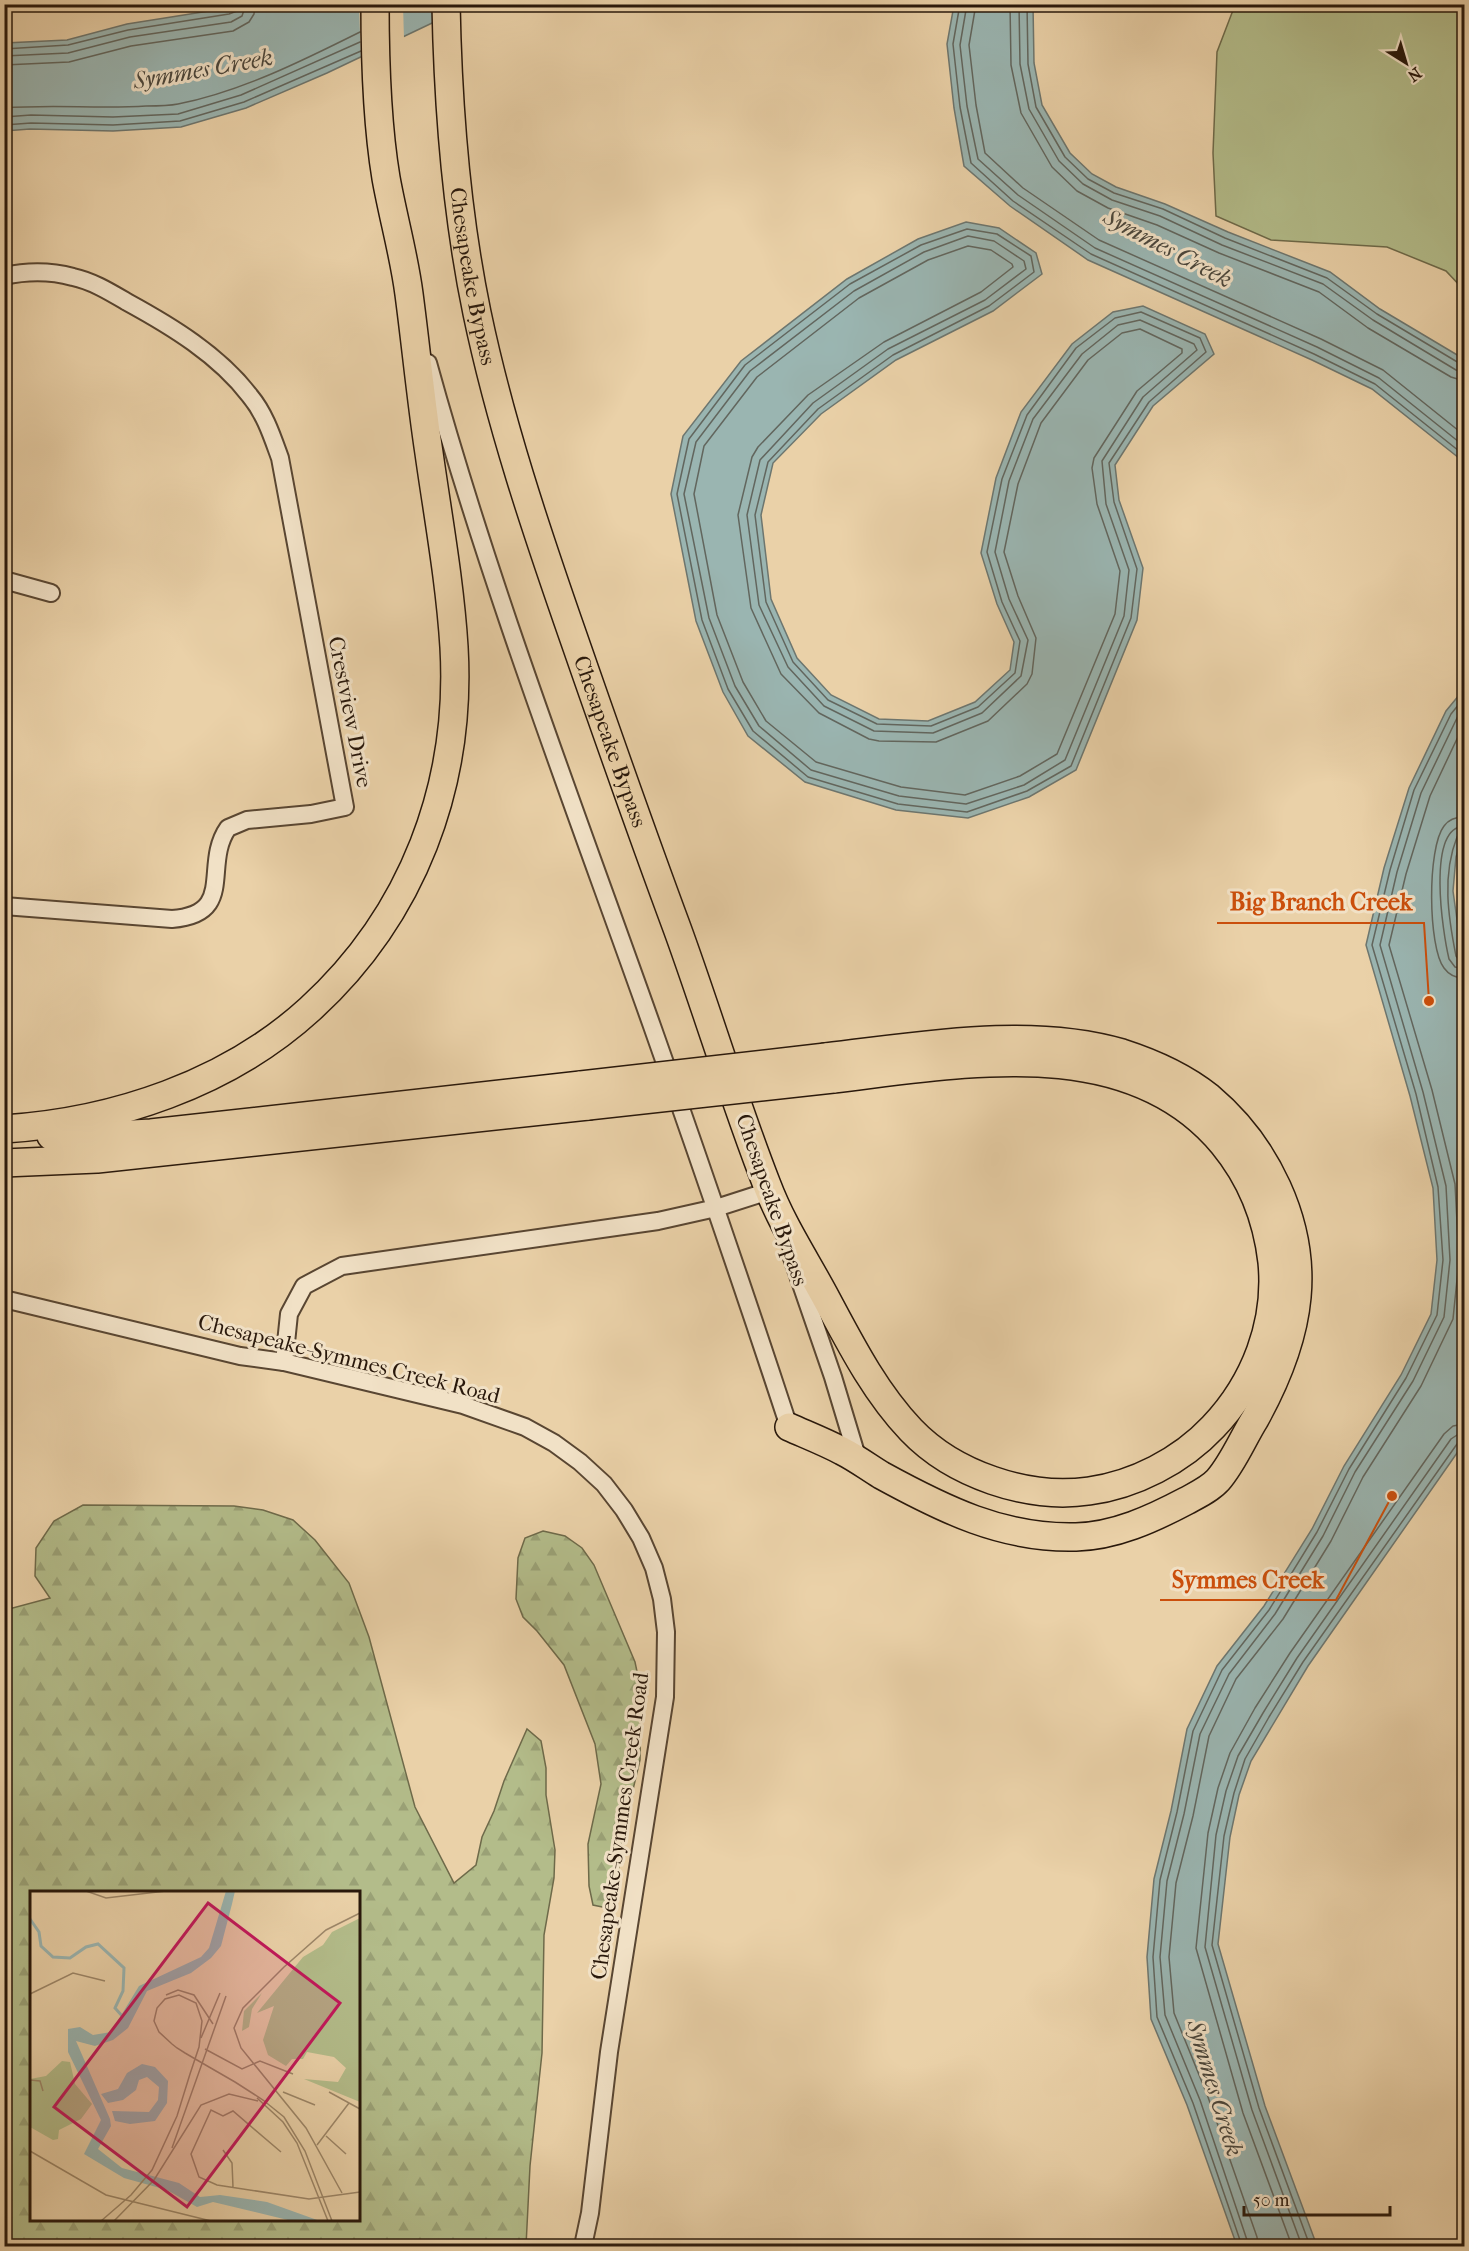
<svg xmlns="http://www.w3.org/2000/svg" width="1469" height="2251" font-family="'IM FELL French Canon',serif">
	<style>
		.grass { fill: #b3bc8a; stroke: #6e6a4a; stroke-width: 1.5 }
		.forest { fill: url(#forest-firs); stroke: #6e6a4a; stroke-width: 1.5; fill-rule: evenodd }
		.water { fill: #9ab5b1; stroke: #6d766f; stroke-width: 1.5 }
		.pier { fill: #ead1a8 }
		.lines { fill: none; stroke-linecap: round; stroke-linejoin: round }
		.shore { stroke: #62665e; stroke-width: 1.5 }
		.minor-casing { stroke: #594632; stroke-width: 20 }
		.primary-casing { stroke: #29180b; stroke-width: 30 }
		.minor { stroke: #f1e1c6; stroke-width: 16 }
		.primary { stroke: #ead1a8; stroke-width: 27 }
		.primary-bridge-casing { stroke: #29180b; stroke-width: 30; stroke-linecap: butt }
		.primary-bridge { stroke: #ead1a8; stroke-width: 27 }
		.labels { text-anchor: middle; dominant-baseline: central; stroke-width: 6; stroke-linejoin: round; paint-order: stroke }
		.street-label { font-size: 22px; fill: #29180b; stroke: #f1e1c6 }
		.water-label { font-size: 24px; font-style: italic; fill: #4b473d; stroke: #f1e1c6 }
		.inset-river { fill: none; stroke: #9ab5b1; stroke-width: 3 }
		.inset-road { fill: none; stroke: #9d8769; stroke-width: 1.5 }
		.view { fill: #c2185b; fill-opacity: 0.15; stroke: #c2185b; stroke-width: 3 }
		.inset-edge { fill: none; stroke: #29180b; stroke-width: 3 }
		.leader { fill: none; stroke: #cb4f0c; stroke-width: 2 }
		.callout-dot { fill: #cb4f0c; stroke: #f1e1c6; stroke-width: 2 }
		.callout-label { font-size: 24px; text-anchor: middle; font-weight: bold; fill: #cb4f0c; stroke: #f1e1c6; stroke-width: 6; stroke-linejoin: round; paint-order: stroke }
	</style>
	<defs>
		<pattern id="forest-firs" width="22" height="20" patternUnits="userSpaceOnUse" patternTransform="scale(1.5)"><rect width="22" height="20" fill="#b3bc8a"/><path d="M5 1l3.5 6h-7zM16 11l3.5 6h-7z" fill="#9aa176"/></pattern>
	</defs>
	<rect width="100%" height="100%" fill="#ead1a8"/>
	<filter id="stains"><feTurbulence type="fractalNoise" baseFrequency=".00333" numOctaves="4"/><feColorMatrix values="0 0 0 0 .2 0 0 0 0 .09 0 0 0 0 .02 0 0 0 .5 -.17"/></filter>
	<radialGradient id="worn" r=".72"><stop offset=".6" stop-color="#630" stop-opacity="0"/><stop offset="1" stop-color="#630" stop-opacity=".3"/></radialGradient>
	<polygon class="grass" points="1235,5 1464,5 1464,290 1446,271 1387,247 1271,240 1216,216 1213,153 1217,52"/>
	<g class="forest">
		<path d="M83,1505l151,1 29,4 30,10 22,20 34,43 20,54 46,170 39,76 22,-18 6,-28 12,-26 10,-30 23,-52 14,12 5,27v27l9,55 -1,28 -10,57 -2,118 -12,113 -4,80h-521v-636l45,-12 -15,-22 1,-28 18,-27zM32,1892h326v328h-326z"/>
		<polygon points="543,1531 565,1536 582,1548 594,1565 635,1662 639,1681 641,1702 640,1760 622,1836 617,1884 607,1908 593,1905 589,1886 588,1844 601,1784 595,1744 564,1665 537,1631 523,1617 516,1599 518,1558 525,1538"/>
	</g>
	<g class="water">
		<polygon points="240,5 470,5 327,73 246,108 181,127 113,131 30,129 5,131 5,43 67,40 127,24 228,8"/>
		<polygon points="954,5 1033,5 1034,63 1042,105 1070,153 1092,174 1116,187 1165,204 1228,232 1330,272 1380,309 1464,359 1464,462 1372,389 1312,360 1088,260 1010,206 964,166 954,108 947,44"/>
		<polygon points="966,222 999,228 1036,253 1042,274 993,311 896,360 821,414 773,463 761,515 771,599 797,658 831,695 879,719 928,721 975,702 1010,670 1014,642 997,604 981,553 996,478 1021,412 1072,344 1113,312 1143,306 1205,334 1214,354 1153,406 1115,465 1119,500 1143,568 1137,620 1076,770 1029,797 968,818 896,810 805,782 748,736 723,692 696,621 671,494 683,436 741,361 847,279 918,239"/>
		<polygon points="1464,689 1464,832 1456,857 1453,891 1464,970 1464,1443 1308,1666 1251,1761 1239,1795 1230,1837 1218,1944 1265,2106 1317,2246 1237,2246 1187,2105 1151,2019 1147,1957 1154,1879 1171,1811 1187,1729 1217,1666 1264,1606 1312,1529 1344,1466 1401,1375 1431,1314 1437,1260 1433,1188 1410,1096 1366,945 1384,868 1409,788 1446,711"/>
	</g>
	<polygon class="pier" points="359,5 403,5 404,39 361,60"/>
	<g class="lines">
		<g class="shore">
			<polyline points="960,4 953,44 960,107 971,163 1013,201 1091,254 1314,354 1375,384 1464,455"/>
			<polyline points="967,4 960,45 967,106 978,159 1018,195 1095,248 1317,347 1379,378 1464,446"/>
			<polyline points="976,4 969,45 976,105 985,153 1023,188 1099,240 1321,339 1383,370 1464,435"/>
			<polyline points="1010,4 1011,65 1021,113 1052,167 1077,191 1108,208 1157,225 1219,253 1319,292 1368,328 1451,377 1464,381"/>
			<polyline points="1019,4 1020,64 1029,109 1059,161 1083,184 1112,200 1160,216 1222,245 1323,284 1373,320 1456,370 1464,372"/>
			<polyline points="1027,4 1028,64 1036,107 1065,157 1088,179 1114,193 1163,209 1225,238 1327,278 1377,314 1459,363 1464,364"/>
			<polyline points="4,49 68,45 128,30 229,14 237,11 238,4"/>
			<polyline points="4,56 68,53 130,37 231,22 242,16 246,4"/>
			<polyline points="4,65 69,62 131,46 233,31 249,22 254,14 255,4"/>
			<path d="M4,108c47,-4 95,1 142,-2 10,0 22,0 32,-2 62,-12 126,-44 182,-72"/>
			<polyline points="4,117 31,115 113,117 178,114 241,95 360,42"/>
			<polyline points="4,125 31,123 113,125 180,121 244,102 361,51"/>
			<polygon points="967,229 997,234 1031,256 1034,272 989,306 893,355 818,409 768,462 755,515 766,602 793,662 828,700 877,724 931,726 978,707 1015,673 1020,641 1002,602 987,552 1002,479 1027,415 1076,348 1115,318 1141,312 1200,338 1206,352 1149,402 1109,463 1114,502 1137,569 1131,618 1071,766 1027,791 967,812 898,804 808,777 753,731 728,689 702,620 677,494 689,439 745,365 850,284 921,245"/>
			<polygon points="968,236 994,241 1024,261 1026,269 985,300 888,349 813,403 760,460 747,515 759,605 788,667 824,706 874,731 933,733 982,713 1021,676 1028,640 1009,599 995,552 1009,481 1033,419 1082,354 1118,325 1140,320 1194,344 1197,350 1143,397 1102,461 1106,504 1129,570 1124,616 1065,760 1024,785 966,804 899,796 811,770 759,726 735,686 709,618 684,494 696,442 750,371 854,291 924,252"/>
			<polygon points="968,246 991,250 1012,264 1013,267 981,292 884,342 808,395 758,447 752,457 738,515 751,608 781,674 819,713 869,739 879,741 936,742 988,721 1027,684 1032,674 1036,638 1018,596 1004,552 1018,484 1041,423 1088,360 1122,333 1140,329 1182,349 1182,353 1137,391 1094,458 1092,468 1097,504 1120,571 1115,614 1057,754 1020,776 965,795 901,787 816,762 766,721 743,682 717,615 694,494 704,446 757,377 859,298 928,260"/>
			<path d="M1464,817c-8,0 -15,2 -20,9 -17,22 -16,121 0,142 5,7 12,10 20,10"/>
			<path d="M1464,826c-38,2 -21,108 -15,133l6,8 9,2"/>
			<path d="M1464,833l-7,4c-15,38 -9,79 -1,119l3,4 5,1"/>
			<polyline points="1242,2246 1193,2103 1157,2017 1153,1957 1160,1880 1177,1812 1193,1731 1222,1670 1269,1610 1317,1532 1349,1469 1406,1378 1437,1315 1443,1260 1438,1187 1416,1094 1372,945 1390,870 1414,790 1451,714 1464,698"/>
			<polyline points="1249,2246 1200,2100 1165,2015 1160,1957 1167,1881 1184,1814 1200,1734 1229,1674 1275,1614 1323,1536 1355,1472 1413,1381 1444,1317 1450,1260 1446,1186 1423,1092 1380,945 1397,872 1421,793 1457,718 1464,709"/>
			<polyline points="1258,2246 1257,2237 1208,2097 1174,2013 1169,1957 1176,1883 1193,1816 1209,1736 1236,1679 1283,1619 1331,1541 1363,1477 1421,1386 1453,1319 1459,1260 1455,1184 1432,1090 1389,945 1406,874 1430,796 1464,724"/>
			<polyline points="1292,2246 1243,2113 1196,1948 1208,1833 1218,1788 1230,1753 1255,1708 1290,1653 1444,1434 1453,1426 1464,1424"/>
			<polyline points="1302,2246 1252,2110 1205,1947 1216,1835 1226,1791 1238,1756 1263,1713 1297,1658 1451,1439 1457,1435 1464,1433"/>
			<polyline points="1310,2246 1259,2108 1212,1945 1224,1836 1234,1793 1245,1759 1269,1717 1303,1662 1457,1444 1464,1441"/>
		</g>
		<defs>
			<g id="minor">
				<path d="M4,276c23,-5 47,-5 69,1 19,4 37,15 54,25 44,24 92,53 123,94 15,18 22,40 30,62l65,349 -34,7 -64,6 -19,8c-26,37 9,86 -56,91l-168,-13"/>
				<path d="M428,363c62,225 146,443 224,663 47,133 93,267 137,401"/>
				<polyline points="4,580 51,593"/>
				<polyline points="791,1255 833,1377 858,1460"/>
				<polyline points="4,1299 240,1356 284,1362 463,1405 525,1427 554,1443 580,1462 604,1484 624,1510 641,1538 654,1568 662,1599 666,1632 665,1697 609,2052 590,2213 583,2246"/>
				<polyline points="284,1362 289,1314 304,1286 342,1266 658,1221 716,1208 769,1191 772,1200"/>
			</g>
			<g id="primary">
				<path id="s1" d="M446,4c2,104 10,208 31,309 23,110 59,217 96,323 34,98 68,195 104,292 31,85 57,173 90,257 15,40 40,77 60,115 24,45 48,92 84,130 42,44 116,70 178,61 45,-6 92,-30 124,-64 42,-44 65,-104 59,-165 -5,-43 -21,-84 -49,-118 -94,-114 -262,-80 -390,-65"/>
				<path d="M4,1129c110,-7 224,-45 306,-120 103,-94 152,-224 144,-362 -4,-65 -16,-130 -25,-194 -8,-53 -13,-106 -20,-159 -5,-39 -16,-77 -23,-116 -9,-54 -11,-118 -11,-174"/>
				<polyline points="51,1136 98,1136 151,1133 581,1085"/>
				<polyline points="4,1163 97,1159 588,1106"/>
				<path d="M789,1427c18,8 36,15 53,24 14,7 26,16 39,24 62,34 122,64 195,62 39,-1 76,-18 110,-36 11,-6 24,-12 32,-21 15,-17 25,-42 37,-61 21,-38 38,-78 42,-122 7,-75 -31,-152 -88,-200 -25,-20 -56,-34 -87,-44 -93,-27 -201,-7 -296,4"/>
			</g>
		</defs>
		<use href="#minor" class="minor-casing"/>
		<use href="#primary" class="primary-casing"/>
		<use href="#minor" class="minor"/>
		<use href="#primary" class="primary"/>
		<defs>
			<g id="primary-bridge">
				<polyline points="581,1085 826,1057"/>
				<polyline points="588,1106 833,1079"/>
			</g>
		</defs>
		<use href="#primary-bridge" class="primary-bridge-casing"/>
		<use href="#primary-bridge" class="primary-bridge"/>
	</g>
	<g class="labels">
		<g class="street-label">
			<text stroke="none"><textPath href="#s1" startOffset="274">Chesapeake Bypass</textPath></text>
			<text transform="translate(350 712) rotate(79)">Crestview Drive</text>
			<text stroke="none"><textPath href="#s1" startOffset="760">Chesapeake Bypass</textPath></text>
			<text transform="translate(772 1200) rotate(71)">Chesapeake Bypass</text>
			<text transform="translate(349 1359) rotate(14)">Chesapeake-Symmes Creek Road</text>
			<text transform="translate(620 1826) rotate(-82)">Chesapeake-Symmes Creek Road</text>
		</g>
		<g class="water-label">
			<text transform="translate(203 69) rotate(-10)">Symmes Creek</text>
			<text transform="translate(1168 248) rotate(28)">Symmes Creek</text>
			<text transform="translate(1215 2088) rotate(73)">Symmes Creek</text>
		</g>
	</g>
	<g transform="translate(30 1891)">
		<rect width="330" height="330" fill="#ead1a8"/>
		<path d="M32,170l8,1 5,22 17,20 -11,15 -22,11 -1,9 -5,1 -23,-13v-48l16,-3z" fill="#b3bc8a"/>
		<path d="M330,27v184l-56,-23 34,3 8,-14 -12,-11 -27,-5 -4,7h-11l-6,7 -18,-11 -5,-15 11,-34 -17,7 46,-56 20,-12 9,-13zM232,102l-10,16 -3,18 -7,4 2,-20z" fill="#b3bc8a"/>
		<path d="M196,0h9l-3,13 -11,42 -10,12 -20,15 -44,18 -19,37 -15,12 -18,6 -19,-5 34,78 1,7 -13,23 24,19 57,15 21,14 20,-2 47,7 53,19h-28l-79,-19 -16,5 -30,-17 -43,-12 -40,-24 17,-34 -33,-68v-23l12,-2 13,8 18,-3 28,-46 62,-29 8,-9zM112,173l13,3 13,14 -1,22 -12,18 -25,3 -15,-3 -3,-10 37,1 9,-12 1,-13 -12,-10 -8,3 -3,10 -13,10 -15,3 -7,-9 17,-5 9,-16z" fill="#9ab5b1"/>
		<path class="inset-river" d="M0,28l9,13 2,14 12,11 17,1 16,-11 12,-3 26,24 -1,23 -8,17 8,9"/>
		<path class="inset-road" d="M56,0l20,7 60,-7M0,103l43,-21 32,8M136,104l12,-5 16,5 19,29M171,147l19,-45M175,158l37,20 18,-8 33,13M0,189l10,1 3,10M253,201l32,13M299,201l31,17M227,207l26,24 14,21 31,78M296,245l20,18M287,254l32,-42M142,257l54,-152M193,259l9,13 1,24M0,260l76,44 105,26M251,261l-48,-41 -10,5 -12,-6 -20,44 8,23 18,8 92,14 51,-7M312,302l-36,-65 -65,-80 -7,-20 9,-20 41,-41 42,-37 34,-17M71,330l30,-26 21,-25 25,-54 13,-42 9,-27 3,-26 -6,-18 -17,-8 -14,4 -8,9 -3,13 5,11 13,12 5,4 8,5 24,14 26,15 28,18 21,17 21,34 27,70M84,330l40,-41 47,-75 28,-11 29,7"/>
		<path class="view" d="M178,12l132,100 -153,204 -133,-100z"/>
		<rect width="330" height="330" class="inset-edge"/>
	</g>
	<path class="leader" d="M1429 1001L1424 923H1217M1392 1496L1336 1600H1160"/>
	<g class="callout-dot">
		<circle cx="1429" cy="1001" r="6"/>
		<circle cx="1392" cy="1496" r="6"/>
	</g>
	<g class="callout-label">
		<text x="1321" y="910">Big Branch Creek</text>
		<text x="1248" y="1588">Symmes Creek</text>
	</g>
	<rect width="1469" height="2251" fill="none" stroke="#ead1a8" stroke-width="24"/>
	<rect x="6" y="6" width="1457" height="2239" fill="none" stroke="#29180b" stroke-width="3"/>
	<rect x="12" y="12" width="1445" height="2227" fill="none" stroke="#29180b" stroke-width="1.5"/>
	<g transform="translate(1406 63) rotate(143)" stroke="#f1e1c6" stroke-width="4.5" paint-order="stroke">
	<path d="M0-4.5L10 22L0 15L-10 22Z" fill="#29180b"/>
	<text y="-9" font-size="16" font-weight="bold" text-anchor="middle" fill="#29180b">N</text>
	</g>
	<path d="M1244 2206v9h146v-9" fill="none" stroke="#29180b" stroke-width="3"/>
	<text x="1253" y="2206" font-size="18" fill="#29180b" stroke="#f1e1c6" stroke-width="4.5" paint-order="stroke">50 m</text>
	<rect width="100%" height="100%" filter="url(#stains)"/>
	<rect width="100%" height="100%" fill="url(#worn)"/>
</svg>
